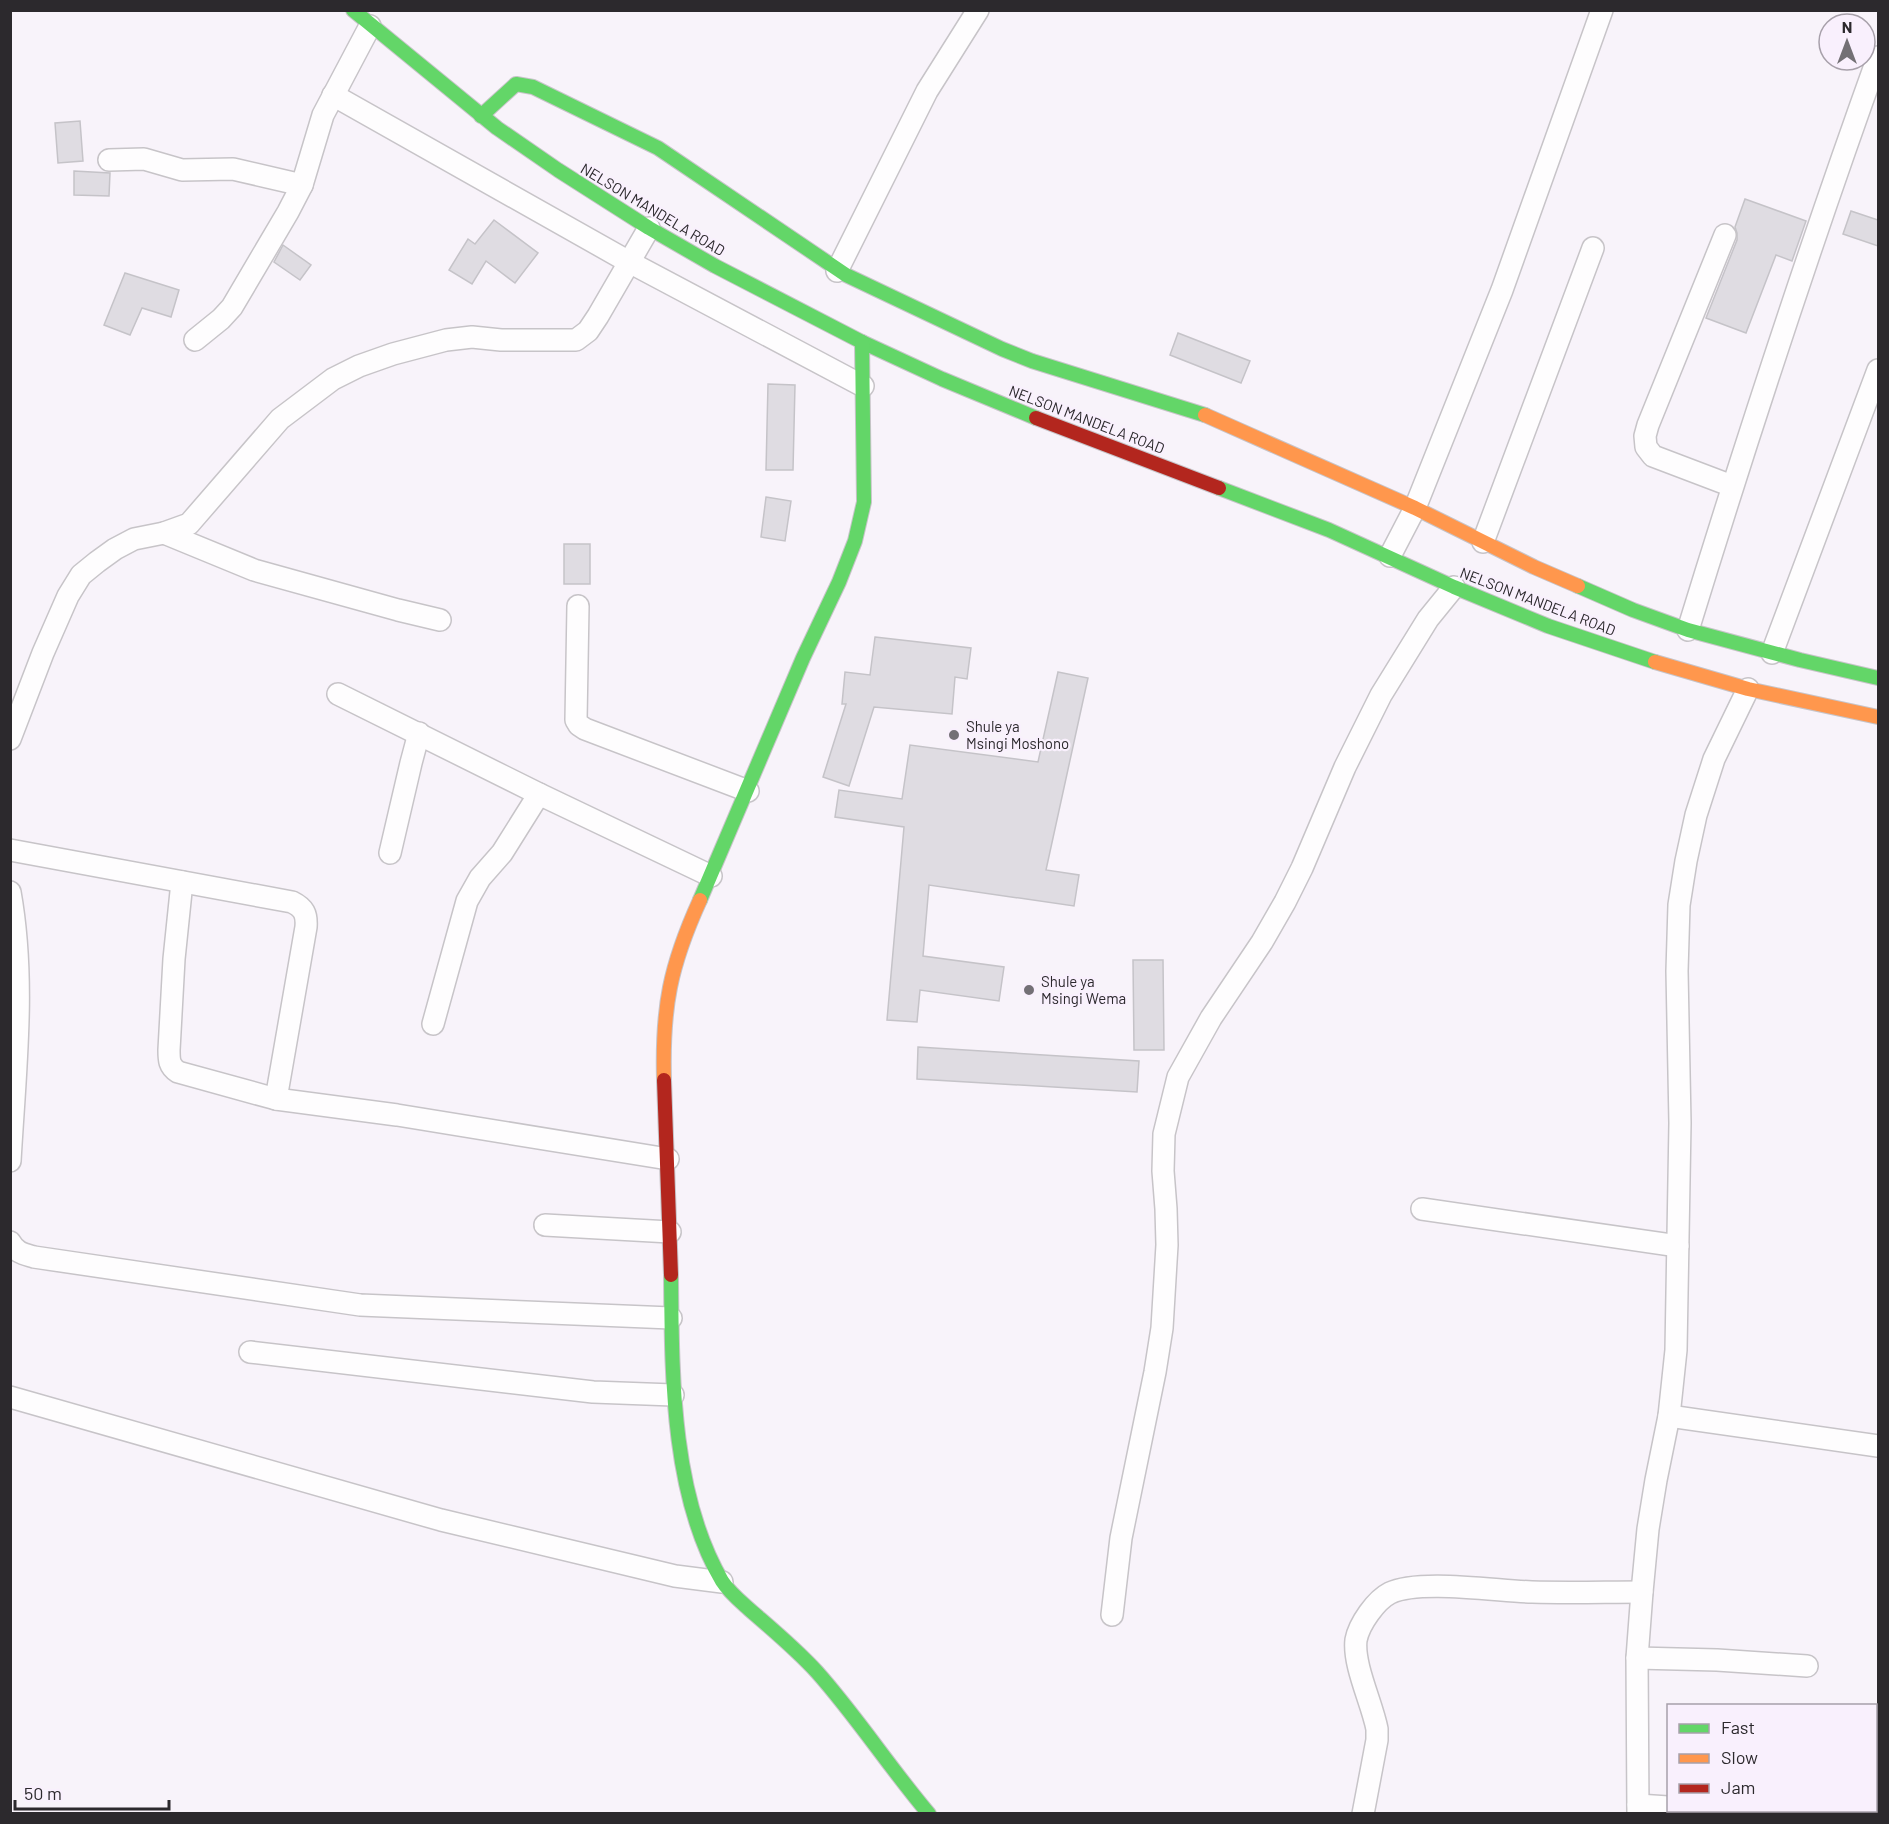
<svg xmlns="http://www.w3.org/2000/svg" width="1889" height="1824" font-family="Barlow,sans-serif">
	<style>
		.building { fill: #dfdce2; stroke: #c5c3c8; stroke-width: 1.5 }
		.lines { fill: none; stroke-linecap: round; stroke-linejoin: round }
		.street-casing { stroke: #c7c4c8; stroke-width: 24 }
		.fast-casing { stroke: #c7c4c8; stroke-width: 16 }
		.slow-casing { stroke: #c7c4c8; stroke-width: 16 }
		.jam-casing { stroke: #c7c4c8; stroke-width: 16 }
		.street { stroke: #fefdfe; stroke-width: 21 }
		.fast { stroke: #63d668; stroke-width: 14 }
		.slow { stroke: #ff974d; stroke-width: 14 }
		.jam { stroke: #b3261e; stroke-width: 14 }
		.poi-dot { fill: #737075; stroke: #f9f0fd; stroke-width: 2 }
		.labels { text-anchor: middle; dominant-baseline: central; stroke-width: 4.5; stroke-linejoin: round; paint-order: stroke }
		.street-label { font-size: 15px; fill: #2c292d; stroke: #f9f0fd }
		.poi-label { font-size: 15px; fill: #2c292d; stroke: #f9f0fd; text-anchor: start }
	</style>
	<rect width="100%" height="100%" fill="#f8f3fa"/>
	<g class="building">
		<polygon points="80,121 83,161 58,163 55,123"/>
		<polygon points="74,171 110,173 109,196 74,195"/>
		<polygon points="1745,199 1806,221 1792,261 1776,255 1746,333 1706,318 1737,240 1737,233 1735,227"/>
		<polygon points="1851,211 1878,220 1878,246 1843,234"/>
		<polygon points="494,220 538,253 515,283 486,261 472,284 449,270 468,239 475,244"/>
		<polygon points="283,245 311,265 300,280 274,262"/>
		<polygon points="125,273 179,290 171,317 142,308 130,335 104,325"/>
		<polygon points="1178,333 1250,361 1241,383 1170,355"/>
		<polygon points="768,384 795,385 793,470 766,470"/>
		<polygon points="766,497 791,501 785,541 761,537"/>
		<rect x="564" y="544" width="26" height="40"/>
		<polygon points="875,637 971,648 967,679 955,677 952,714 874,707 849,786 823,777 846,704 842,704 845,672 870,675"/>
		<polygon points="1058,672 1088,678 1046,870 1079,875 1074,906 929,885 923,956 1004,967 999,1001 920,990 917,1022 887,1020 904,827 835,817 839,790 902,799 910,745 1038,762"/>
		<polygon points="1133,960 1163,960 1164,1050 1134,1050"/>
		<polygon points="918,1047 1139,1061 1137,1092 917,1079"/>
	</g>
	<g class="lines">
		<defs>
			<g id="street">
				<polyline points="333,95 629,262 863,386"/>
				<polyline points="109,160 144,159 182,170 233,169 302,185"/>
				<polyline points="1725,235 1648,425 1645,436 1646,447 1653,456 1732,486"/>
				<polyline points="837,271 927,91 978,10"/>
				<polyline points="195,340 221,319 232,307 288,212 302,185 323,115 370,26"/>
				<polyline points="164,533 254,570 398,610 440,620"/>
				<polyline points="1483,542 1593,248"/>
				<polyline points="1390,556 1415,508 1502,290 1602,10"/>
				<polyline points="578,606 576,720 579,725 585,729 748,791"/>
				<path d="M1688,630c59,-192 122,-384 190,-573"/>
				<polyline points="1772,653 1878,370"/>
				<polyline points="338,694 539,794 711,876"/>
				<polyline points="10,739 43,653 68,596 81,575 97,562 115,549 134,539 164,533 189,524 280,419 333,379 359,366 393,354 446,340 472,337 501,340 576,340 588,331 598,316 649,228"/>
				<path d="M10,850l282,52c12,6 15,12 14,25l-30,172"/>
				<polyline points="390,853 411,763 419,733"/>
				<path d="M182,882l-8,77 -5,91c0,10 0,16 9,22l98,27 121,16 271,44"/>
				<path d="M10,892c16,89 5,180 0,269"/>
				<polyline points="433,1024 467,901 480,878 502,853 539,794"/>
				<polyline points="1422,1209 1678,1246"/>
				<polyline points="545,1225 670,1232"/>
				<path d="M10,1242c6,11 14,12 24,15l326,48 311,13"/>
				<polyline points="250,1352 593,1392 673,1395"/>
				<polyline points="10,1397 441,1520 675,1576 722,1582"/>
				<polyline points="1669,1416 1878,1446"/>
				<polyline points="1112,1615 1121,1538 1155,1372 1162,1328 1167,1245 1166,1209 1163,1171 1164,1134 1178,1077 1211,1018 1262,942 1285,902 1302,868 1345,767 1381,695 1428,619 1454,587"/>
				<polyline points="1637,1658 1717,1660 1807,1666"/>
				<polyline points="1638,1805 1668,1807"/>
				<polyline points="1729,1810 1784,1814"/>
				<path d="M1363,1814l14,-74v-11c-5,-26 -24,-64 -21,-89 3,-16 20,-40 34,-47 29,-14 107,-2 142,-1 36,1 73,0 110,0"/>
				<polyline points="1638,1814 1637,1658 1642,1592 1648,1529 1656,1480 1669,1416 1676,1350 1680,1123 1677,971 1679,905 1686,861 1696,815 1714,759 1748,689"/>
			</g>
			<g id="fast">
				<polyline points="353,10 497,128 558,170 649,228 715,266 862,342 942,379 1036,418"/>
				<polyline points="481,116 516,84 533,87 658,148 846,275 1002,349 1032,361 1205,415"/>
				<polyline points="1219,488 1329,530 1454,587 1548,626 1655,662"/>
				<polyline points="1578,586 1633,610 1688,630 1800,660 1878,678"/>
				<polyline points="700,900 803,658 839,582 855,541 864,502 862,342"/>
				<path d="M671,1275c1,99 0,219 51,306 7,11 18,20 28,29 23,20 46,39 67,62 40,45 73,96 112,142"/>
			</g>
			<g id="slow">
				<polyline points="1205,415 1415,508 1534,567 1578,586"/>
				<polyline points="1655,662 1748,689 1878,717"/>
				<path d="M664,1080c-2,-73 6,-114 36,-180"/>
			</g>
			<g id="jam">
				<polyline points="1036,418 1219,488"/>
				<polyline points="664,1080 671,1275"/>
			</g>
		</defs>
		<use href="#street" class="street-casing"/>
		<use href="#fast" class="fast-casing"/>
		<use href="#slow" class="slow-casing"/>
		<use href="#jam" class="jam-casing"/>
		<use href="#street" class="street"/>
		<use href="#fast" class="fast"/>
		<use href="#slow" class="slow"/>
		<use href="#jam" class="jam"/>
	</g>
	<g class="poi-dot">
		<circle cx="954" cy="735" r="6"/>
		<circle cx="1029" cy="990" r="6"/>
	</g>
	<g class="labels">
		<g class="street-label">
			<text transform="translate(653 209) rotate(31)">NELSON MANDELA ROAD</text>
			<text transform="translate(1087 419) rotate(21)">NELSON MANDELA ROAD</text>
			<text transform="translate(1538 601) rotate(21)">NELSON MANDELA ROAD</text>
		</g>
		<g class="poi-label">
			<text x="966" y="726">Shule ya<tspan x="966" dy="17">Msingi Moshono</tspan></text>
			<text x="1041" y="981">Shule ya<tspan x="1041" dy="17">Msingi Wema</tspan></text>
		</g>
	</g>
	<rect width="1889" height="1824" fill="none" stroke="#2c292d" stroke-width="24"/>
	<rect x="1667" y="1704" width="210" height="108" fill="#f9f0fd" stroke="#a7a0aa" stroke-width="1.5"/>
	<rect x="1679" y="1724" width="30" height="9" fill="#63d668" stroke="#a7a0aa" stroke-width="1.5"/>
	<text x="1721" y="1734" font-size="18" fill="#2c292d">Fast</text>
	<rect x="1679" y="1754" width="30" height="9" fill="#ff974d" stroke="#a7a0aa" stroke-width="1.5"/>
	<text x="1721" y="1764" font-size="18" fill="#2c292d">Slow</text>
	<rect x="1679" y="1784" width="30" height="9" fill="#b3261e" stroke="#a7a0aa" stroke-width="1.5"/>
	<text x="1721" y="1794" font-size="18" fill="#2c292d">Jam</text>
	<g transform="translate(1847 42)"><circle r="28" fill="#f9f0fd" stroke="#a7a0aa" stroke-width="1.5"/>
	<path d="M0-4.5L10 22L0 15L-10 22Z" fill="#737075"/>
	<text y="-9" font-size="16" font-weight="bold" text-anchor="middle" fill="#2c292d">N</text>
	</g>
	<path d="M15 1800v9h154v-9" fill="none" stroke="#2c292d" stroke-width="3"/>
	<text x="24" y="1800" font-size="18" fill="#2c292d" stroke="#f9f0fd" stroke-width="4.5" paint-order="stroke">50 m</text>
</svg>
